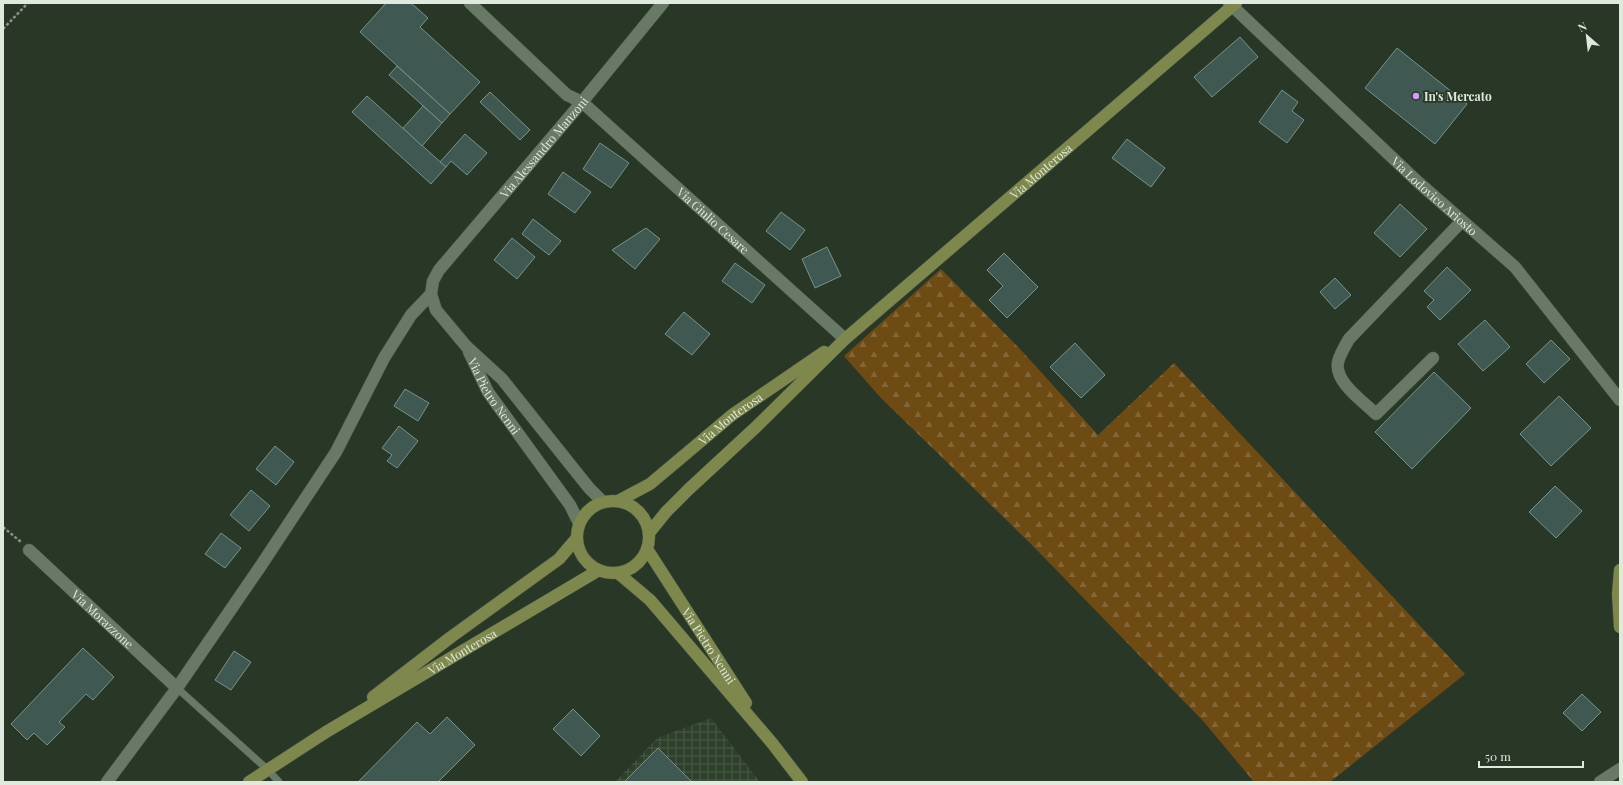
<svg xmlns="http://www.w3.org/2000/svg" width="1623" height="785" font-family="'Playfair Display',serif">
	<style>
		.industrial { fill: url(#industrial-grid) }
		.forest { fill: url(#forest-firs) }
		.building { fill: #3f5952; stroke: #77938b }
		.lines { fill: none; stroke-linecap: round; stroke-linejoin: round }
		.lane-casing { stroke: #475345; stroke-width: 8 }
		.street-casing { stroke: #475345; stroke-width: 13 }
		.secondary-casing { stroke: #475345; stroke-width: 13 }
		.path { stroke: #879385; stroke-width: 2.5; stroke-dasharray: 3 2; stroke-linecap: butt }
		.lane { stroke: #687966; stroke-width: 7 }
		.street { stroke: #687966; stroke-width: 12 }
		.secondary { stroke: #7e884c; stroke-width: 12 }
		.poi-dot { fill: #d79bf9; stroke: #293726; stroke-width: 1.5 }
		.labels { text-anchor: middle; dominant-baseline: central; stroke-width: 3.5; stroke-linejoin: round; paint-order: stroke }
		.poi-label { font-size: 12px; font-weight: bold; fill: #dfe9de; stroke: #293726; text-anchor: start }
		.street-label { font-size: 12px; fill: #dfe9de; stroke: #293726 }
	</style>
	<defs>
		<pattern id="industrial-grid" width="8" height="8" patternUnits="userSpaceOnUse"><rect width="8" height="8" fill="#2d402a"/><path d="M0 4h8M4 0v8" fill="none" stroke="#4b5c48"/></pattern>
		<pattern id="forest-firs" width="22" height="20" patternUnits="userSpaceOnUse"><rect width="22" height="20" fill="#6f4b14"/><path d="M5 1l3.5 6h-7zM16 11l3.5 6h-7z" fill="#836536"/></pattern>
	</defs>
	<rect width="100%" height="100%" fill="#293726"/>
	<polygon class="industrial" points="711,718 760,782 615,782 657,738"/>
	<polygon class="forest" points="941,269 1021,350 1098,435 1174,363 1465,674 1330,782 1254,782 1204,722 1031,544 880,397 844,356"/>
	<g class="building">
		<polygon points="386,3 411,3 428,18 420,27 480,82 450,114 360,32"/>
		<polygon points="1240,37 1258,57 1212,97 1194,77"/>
		<polygon points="1397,48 1467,104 1435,144 1365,88"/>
		<polygon points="397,66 450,114 442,123 389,75"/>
		<polygon points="1282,90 1298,102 1292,111 1304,120 1287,143 1259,122"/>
		<polygon points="490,92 530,130 520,140 480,102"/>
		<polygon points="367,96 446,167 431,184 352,112"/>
		<polygon points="423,106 442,123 422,146 403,128"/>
		<polygon points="465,134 487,153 467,175 451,161 446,167 440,162"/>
		<polygon points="1127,139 1165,168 1151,187 1112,158"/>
		<polygon points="600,143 629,163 611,188 583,169"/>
		<polygon points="563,172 591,192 575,213 548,194"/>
		<polygon points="1400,204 1427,229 1400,257 1374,233"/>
		<polygon points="781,212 805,230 790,250 766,231"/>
		<polygon points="533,219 561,241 549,255 522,234"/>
		<polygon points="646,228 660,239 635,269 612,250"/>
		<polygon points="512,238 535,257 517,279 494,260"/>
		<polygon points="827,247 841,276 815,288 802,259"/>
		<polygon points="1004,253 1038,287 1007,318 989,300 1003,286 987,270"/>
		<polygon points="735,263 765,285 752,303 722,281"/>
		<polygon points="1447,267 1471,290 1440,320 1427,307 1434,300 1424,291"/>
		<polygon points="1335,278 1351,295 1335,309 1320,292"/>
		<polygon points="684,312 710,334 692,355 665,334"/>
		<polygon points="1485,320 1510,347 1483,371 1458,344"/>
		<polygon points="1551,340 1570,359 1544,383 1526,364"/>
		<polygon points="1075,343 1105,375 1081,398 1050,367"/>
		<polygon points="1434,372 1471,408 1412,469 1375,432"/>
		<polygon points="405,389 429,403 418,421 394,406"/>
		<polygon points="1559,396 1591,428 1551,466 1520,434"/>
		<polygon points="399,426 418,441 397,468 387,461 392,455 382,448"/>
		<polygon points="275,446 294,462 276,485 256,469"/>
		<polygon points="1555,486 1582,511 1556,538 1529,512"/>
		<polygon points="251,490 270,506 249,531 230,515"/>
		<polygon points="221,533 241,548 225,568 205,554"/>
		<polygon points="83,648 114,677 93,700 86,694 59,722 65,727 47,745 34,733 27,740 11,724"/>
		<polygon points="234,651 251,662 231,690 215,680"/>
		<polygon points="1582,694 1601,712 1582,731 1563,713"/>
		<polygon points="573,709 600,736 581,756 553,729"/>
		<polygon points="447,717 475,745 438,782 358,782 417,722 430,734"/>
		<polygon points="658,748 692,782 624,782"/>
	</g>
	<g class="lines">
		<defs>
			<polyline id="lane" points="177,688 268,770 279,782"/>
			<g id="street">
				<path id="s1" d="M470,3l97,92 15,7 263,237"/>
				<path id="s2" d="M1229,3l189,179 97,85 105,133"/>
				<path id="s3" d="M469,352l19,40 82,113 9,18"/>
				<path d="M1433,358l-57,56c-13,-13 -42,-32 -38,-52 2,-8 7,-16 11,-23l113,-118"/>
				<path id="s4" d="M603,502l-14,-14 -87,-109 -36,-33 -30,-36 -5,-16 2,-13 6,-11 143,-168 81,-99"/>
				<path id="s5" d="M29,550l148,138"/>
				<polyline points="107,782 177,688 260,567 336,452 384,358 411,315 431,294"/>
				<polyline points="1600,782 1620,769"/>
			</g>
			<g id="secondary">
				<path id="s6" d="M618,501l32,-17 82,-69 92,-63"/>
				<circle cx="613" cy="537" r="36"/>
				<path id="s7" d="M649,533l17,-21 23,-23 67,-62 89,-88 391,-336"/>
				<path id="s8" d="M647,549l99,154"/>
				<polyline points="1620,570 1618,594 1620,627"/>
				<polyline points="618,573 650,600 772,743 802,782"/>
				<polyline points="373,697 451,637 559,559 576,539"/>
				<path id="s9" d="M249,782l77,-50 273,-162"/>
			</g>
		</defs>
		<use href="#lane" class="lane-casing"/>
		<use href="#street" class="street-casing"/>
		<use href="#secondary" class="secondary-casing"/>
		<g class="path">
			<polyline points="3,29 28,3"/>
			<polyline points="3,527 21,542"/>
		</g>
		<use href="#lane" class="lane"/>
		<use href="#street" class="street"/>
		<use href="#secondary" class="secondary"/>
	</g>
	<circle class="poi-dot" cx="1416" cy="96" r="4"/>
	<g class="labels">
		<g class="poi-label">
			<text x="1424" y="96">In's Mercato</text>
		</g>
		<g class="street-label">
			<text stroke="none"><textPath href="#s4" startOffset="459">Via Alessandro Manzoni</textPath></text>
			<text stroke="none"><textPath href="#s7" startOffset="534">Via Monterosa</textPath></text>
			<text stroke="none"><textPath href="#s2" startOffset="282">Via Lodovico Ariosto</textPath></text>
			<text stroke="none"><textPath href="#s1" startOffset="327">Via Giulio Cesare</textPath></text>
			<text stroke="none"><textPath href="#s3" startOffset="51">Via Pietro Nenni</textPath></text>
			<text stroke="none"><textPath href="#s6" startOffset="140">Via Monterosa</textPath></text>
			<text stroke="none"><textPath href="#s5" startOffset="101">Via Morazzone</textPath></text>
			<text stroke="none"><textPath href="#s8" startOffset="115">Via Pietro Nenni</textPath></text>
			<text stroke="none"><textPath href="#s9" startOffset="250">Via Monterosa</textPath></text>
		</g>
	</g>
	<rect width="1623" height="785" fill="none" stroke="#dfe9de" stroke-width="8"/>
	<g transform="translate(1587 36) rotate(332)" stroke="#293726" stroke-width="3" paint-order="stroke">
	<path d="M0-3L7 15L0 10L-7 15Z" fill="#dfe9de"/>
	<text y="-6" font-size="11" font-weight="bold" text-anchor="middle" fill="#dfe9de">N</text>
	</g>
	<path d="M1479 761v6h104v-6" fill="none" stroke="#dfe9de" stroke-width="2"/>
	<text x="1485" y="761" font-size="12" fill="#dfe9de" stroke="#293726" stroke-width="3" paint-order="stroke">50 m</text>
</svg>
